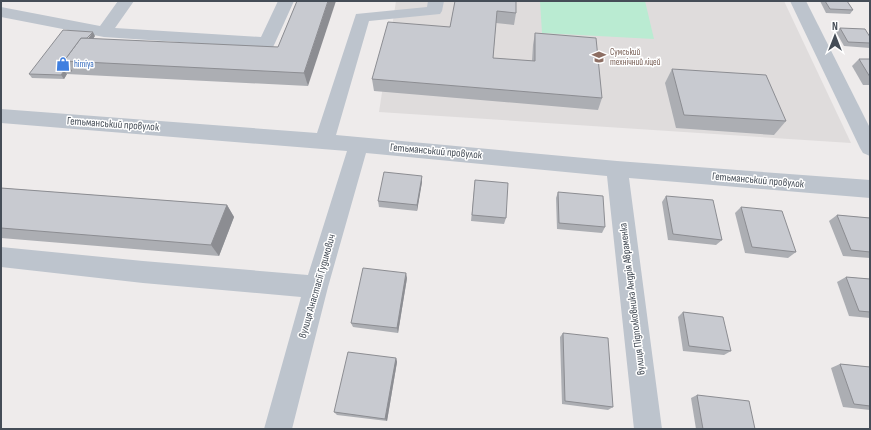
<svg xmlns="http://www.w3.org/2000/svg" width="871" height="430" font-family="'Sofia Sans Condensed',sans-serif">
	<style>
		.education { fill: #dfdcdc }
		.green { fill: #baebd2 }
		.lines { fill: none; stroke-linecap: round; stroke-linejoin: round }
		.minor { fill: #bdc4cd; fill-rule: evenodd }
		.wall { fill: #acaeb3 }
		.shaded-wall { fill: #8c8d92 }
		.building { fill: #c8cad0; stroke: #8c8d92 }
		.labels { text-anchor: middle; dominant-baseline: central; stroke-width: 3; stroke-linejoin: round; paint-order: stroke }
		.far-education-label { font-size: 9px; fill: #785e54; stroke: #fff; text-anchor: start }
		.far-shop-label { font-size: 9px; fill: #366cbe; stroke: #fff; text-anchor: start }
		.street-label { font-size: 11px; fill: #454d57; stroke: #fff }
	</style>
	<rect width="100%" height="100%" fill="#eeebeb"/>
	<polygon class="education" points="396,1 784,1 851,143 379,112"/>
	<polygon class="green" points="540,1 645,1 654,39 542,33"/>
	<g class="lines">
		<g class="minor">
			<polygon points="118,1 134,1 115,28 261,37 278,1 294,1 275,43 273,47 267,48 104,37 1,17 1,7 100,26"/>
			<polygon points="428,1 444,1 442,11 440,14 369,21 336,135 617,161 870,180 870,198 629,178 662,429 634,429 607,176 366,153 328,287 292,429 264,429 301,297 143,283 1,267 1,247 143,261 308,275 347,151 1,123 1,109 317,133 356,14 427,7"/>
			<polygon points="790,1 806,1 870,128 870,156 863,153 860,148"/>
		</g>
	</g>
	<g class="wall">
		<polygon points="297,1 308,86 67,74 64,79 32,78 29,74 95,36 93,39 278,47"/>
		<polygon points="455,1 516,13 514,25 496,23 493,58 532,61 533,45 535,33 602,98 598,110 374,91 372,79 450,27"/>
		<polygon points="820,1 847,1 853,10 850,14 826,13"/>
		<polygon points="840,28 870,37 870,48 844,46 836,32"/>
		<polygon points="859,59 870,59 870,85 863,85 852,66"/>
		<polygon points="672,69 786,121 774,135 676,128 665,83"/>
		<polygon points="475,180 506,218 504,224 471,221"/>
		<polygon points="422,182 417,211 379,207 378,201"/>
		<polygon points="1,188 227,205 234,217 219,256 1,238"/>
		<polygon points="558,192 605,227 602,233 557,229 556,198"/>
		<polygon points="666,196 722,240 716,245 668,240 662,202"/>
		<polygon points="741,207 796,252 788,258 745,253 735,213"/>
		<polygon points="837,215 870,218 870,258 843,256 829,221"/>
		<polygon points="846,277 870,279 870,318 849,316 837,282"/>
		<polygon points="407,278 398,333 353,327 351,323"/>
		<polygon points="683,312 731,351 724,355 683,351 678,317"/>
		<polygon points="563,333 613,407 608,410 562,404 560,337"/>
		<polygon points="396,358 397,362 387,421 337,415 334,412"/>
		<polygon points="840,364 870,367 870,410 843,407 831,368"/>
		<polygon points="697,395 755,429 696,429 691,398"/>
	</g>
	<g class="shaded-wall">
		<polygon points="328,1 336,1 308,86 304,73"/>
		<polygon points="93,32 95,36 82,54 79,50"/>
		<polygon points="64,71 67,74 64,79 61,75"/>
		<polygon points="422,176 422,182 417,211 417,205"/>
		<polygon points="227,205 234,217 219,256 211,245"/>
		<polygon points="406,273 407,278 398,333 397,328"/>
		<polygon points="396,358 397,362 387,421 385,419"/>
	</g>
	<g class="building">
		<polygon points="297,1 328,1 304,73 64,61 81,38 278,47"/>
		<polygon points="455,1 516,1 516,13 497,11 493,58 535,61 535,33 596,38 602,98 372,79 388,22 450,27"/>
		<polygon points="825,1 847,1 853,10 830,9"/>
		<polygon points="840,28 865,29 870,37 870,43 848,42"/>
		<polygon points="63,30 93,32 87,38 81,38 64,61 72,71 64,71 61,75 29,74"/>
		<polygon points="859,59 870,59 870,77"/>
		<polygon points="672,69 766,75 786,121 684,115"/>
		<polygon points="384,172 422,176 417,205 378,201"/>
		<polygon points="475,180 508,183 506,218 472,215"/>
		<polygon points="1,188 227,205 211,245 1,228"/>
		<polygon points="558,192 603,196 605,227 559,223"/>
		<polygon points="666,196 713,200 722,240 673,234"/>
		<polygon points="741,207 782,211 796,252 752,247"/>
		<polygon points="837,215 870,218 870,252 851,250"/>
		<polygon points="363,268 406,273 397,328 351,323"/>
		<polygon points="846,277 870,279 870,312 859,311"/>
		<polygon points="683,312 723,317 731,351 689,346"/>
		<polygon points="563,333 608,338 613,407 565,401"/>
		<polygon points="348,352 396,358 385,419 334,412"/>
		<polygon points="840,364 870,367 870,406 854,404"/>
		<polygon points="697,395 749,401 755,429 703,429"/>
	</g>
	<defs>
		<symbol id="university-bare" viewBox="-9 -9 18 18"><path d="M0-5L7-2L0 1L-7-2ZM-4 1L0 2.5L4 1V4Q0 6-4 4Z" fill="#8d6e63" stroke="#fff" stroke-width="2.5" paint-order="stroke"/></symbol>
		<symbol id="shop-bare" viewBox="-9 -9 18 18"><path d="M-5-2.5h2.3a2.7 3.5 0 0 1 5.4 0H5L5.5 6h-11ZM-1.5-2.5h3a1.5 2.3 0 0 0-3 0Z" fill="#3f7fe0" stroke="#fff" stroke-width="2.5" paint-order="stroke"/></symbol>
	</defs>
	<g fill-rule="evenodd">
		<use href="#university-bare" x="589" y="47" width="20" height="20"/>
		<use href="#shop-bare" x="53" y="54" width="20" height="20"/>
	</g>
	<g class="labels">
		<g class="far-education-label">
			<text x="610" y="52">Сумський<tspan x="610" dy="10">технічний ліцей</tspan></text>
		</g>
		<g class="far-shop-label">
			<text x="74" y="64">himiya</text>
		</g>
		<g class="street-label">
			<text transform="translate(113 124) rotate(4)">Гетьманський провулок</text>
			<text transform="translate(436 151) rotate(5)">Гетьманський провулок</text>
			<text transform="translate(758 180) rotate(5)">Гетьманський провулок</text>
			<text transform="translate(317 286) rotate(-74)">вулиця Анастасії Гудимович</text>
			<text transform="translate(632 299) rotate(-97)">вулиця Підполковника Андрія Авраменка</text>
		</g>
	</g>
	<rect width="871" height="430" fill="none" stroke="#454d57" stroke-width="4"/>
	<g transform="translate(835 36)" stroke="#ffffff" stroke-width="3" paint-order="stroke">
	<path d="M0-3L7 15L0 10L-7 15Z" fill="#454d57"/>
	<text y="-6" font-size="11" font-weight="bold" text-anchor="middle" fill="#454d57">N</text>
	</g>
</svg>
